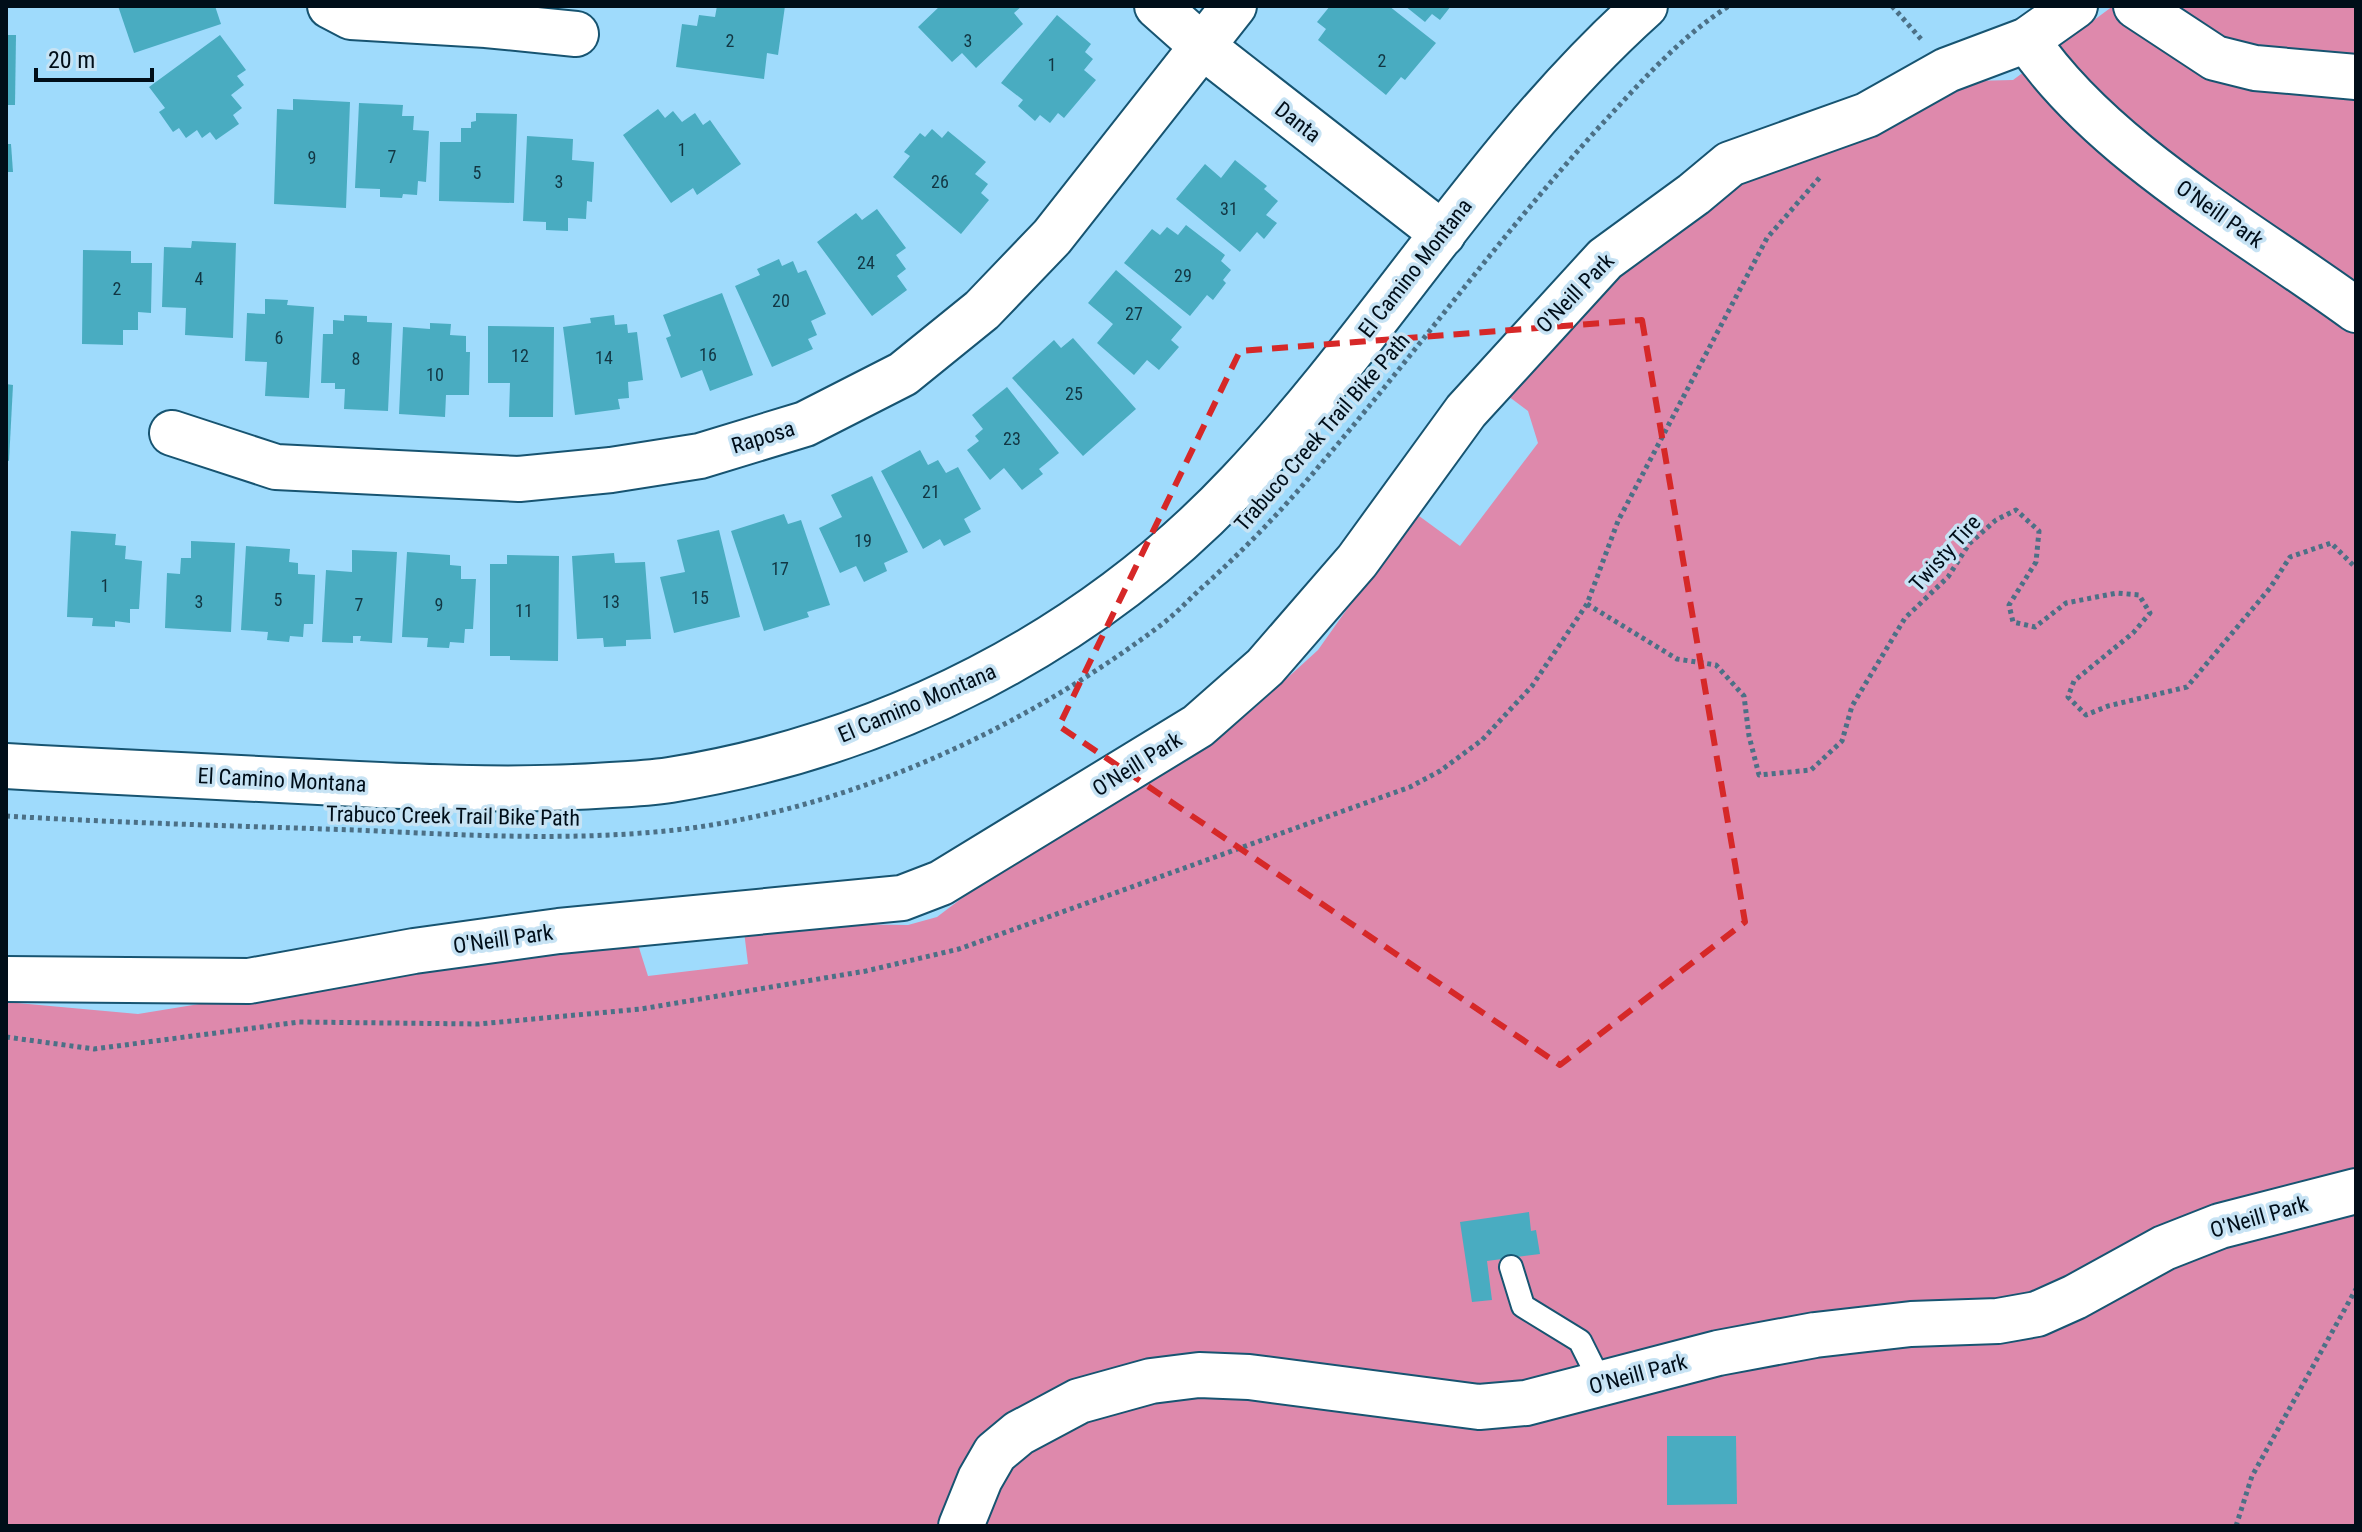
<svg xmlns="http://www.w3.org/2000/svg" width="2362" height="1532" font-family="'Roboto Condensed',sans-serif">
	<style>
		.green { fill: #de89ac }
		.building { fill: #49acc1 }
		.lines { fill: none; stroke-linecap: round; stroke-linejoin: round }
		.service-casing { stroke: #175471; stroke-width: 26 }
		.minor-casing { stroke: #175471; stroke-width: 48 }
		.tertiary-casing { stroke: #175471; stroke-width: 48 }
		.path { stroke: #4c7086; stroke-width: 5; stroke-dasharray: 4 4; stroke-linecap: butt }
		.service { stroke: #fff; stroke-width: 22 }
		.minor { stroke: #fff; stroke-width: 44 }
		.tertiary { stroke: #fff; stroke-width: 44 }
		.marked { fill: none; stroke: #d62828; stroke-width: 6; stroke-dasharray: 16 10; stroke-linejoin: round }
		.labels { text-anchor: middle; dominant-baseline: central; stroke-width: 7; stroke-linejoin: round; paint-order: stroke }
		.number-label { font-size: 18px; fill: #123643 }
		.street-label { font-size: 22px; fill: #000e19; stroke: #c7e3f4 }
	</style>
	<rect width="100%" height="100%" fill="#9fdbfc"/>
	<polygon class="green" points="2113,6 2356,6 2356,1526 6,1526 6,1002 138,1014 456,962 635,935 648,976 748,964 743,923 908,925 937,917 970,892 1250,712 1318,650 1415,513 1460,546 1538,443 1528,411 1504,393 1611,283 1754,175 1972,81 2013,80"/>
	<g class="building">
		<polygon points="118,6 215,6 221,24 134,53"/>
		<polygon points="717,6 785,6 778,55 767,53 764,79 676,67 682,24 697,26 699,15 715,17"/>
		<polygon points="940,6 1022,6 1014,13 1023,24 976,68 962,53 952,62 918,27"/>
		<polygon points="1330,6 1389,6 1436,43 1405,80 1401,77 1386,95 1318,40 1326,29 1317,22"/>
		<polygon points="1405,6 1451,6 1440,20 1432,14 1425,22"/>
		<polygon points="1057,15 1091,44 1085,52 1093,59 1084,70 1096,80 1064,118 1058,113 1050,123 1040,115 1035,121 1018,106 1023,100 1001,83"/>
		<polygon points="6,35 16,35 15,105 6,105"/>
		<polygon points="220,35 246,70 237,76 244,85 231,95 242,108 233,115 239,124 216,140 210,132 202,138 197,130 186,138 179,128 173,132 159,112 165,108 149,87"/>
		<polygon points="293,99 350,102 346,208 274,204 277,109 293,110"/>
		<polygon points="359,103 403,105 402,116 414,116 413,130 429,131 426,182 418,181 417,195 403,194 402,198 380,197 380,189 355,188"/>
		<polygon points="658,109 665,118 673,111 682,122 695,113 703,125 710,120 741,164 697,195 693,188 671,203 623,135"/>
		<polygon points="476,113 517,114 514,203 439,201 440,142 461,142 461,128 471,128 471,122 476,121"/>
		<polygon points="932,129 942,138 948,131 986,162 975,174 988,184 981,193 989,200 961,234 893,177 910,156 904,152 920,133 925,137"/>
		<polygon points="527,136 573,139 572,160 594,162 592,202 587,201 586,219 568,218 568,231 546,230 546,222 523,221"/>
		<polygon points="6,144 11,144 13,172 6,172"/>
		<polygon points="1235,160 1267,186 1264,189 1278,201 1266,215 1277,223 1264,239 1257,232 1240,252 1176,199 1205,164 1221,178"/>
		<polygon points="877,209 906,248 896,255 906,269 897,276 907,290 872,316 817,242 856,213 862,220"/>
		<polygon points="1186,225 1225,255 1221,261 1231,270 1223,280 1226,283 1213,300 1207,295 1190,316 1124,263 1152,229 1160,235 1167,227 1178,235"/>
		<polygon points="192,241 236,243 233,338 185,335 186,308 162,307 164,247 191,248"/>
		<polygon points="83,250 131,251 131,263 152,263 151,313 138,312 138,330 123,330 123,345 82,344"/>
		<polygon points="779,259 782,266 793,261 798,273 806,270 826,314 811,321 817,335 808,339 813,349 772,367 735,286 760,275 757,269"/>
		<polygon points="1116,270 1182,327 1171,340 1179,347 1159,370 1147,360 1134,375 1097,343 1113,324 1088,303"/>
		<polygon points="722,293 753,375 710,391 702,370 681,378 666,338 671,336 663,315"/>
		<polygon points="265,299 288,300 287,305 314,307 309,398 265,396 267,362 245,361 247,313 265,314"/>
		<polygon points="344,315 367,316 367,322 392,323 388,411 344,409 345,389 335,389 335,383 321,383 323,334 333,334 333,320 344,321"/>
		<polygon points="614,315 615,325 627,324 628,333 637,332 643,380 628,382 629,398 618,399 620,409 575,415 563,327 591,323 590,318"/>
		<polygon points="430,323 451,324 450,335 466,336 466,352 470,352 469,395 446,395 445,417 399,414 403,327 430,329"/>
		<polygon points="488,326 554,327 553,417 509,417 510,383 488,383"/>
		<polygon points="1073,338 1136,409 1083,456 1012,378 1054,340 1061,348"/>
		<polygon points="6,384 13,385 9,461 6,460"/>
		<polygon points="1007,387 1059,453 1039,469 1043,474 1022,490 1004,468 990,480 967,450 979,441 975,436 983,429 972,415"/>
		<polygon points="920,450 928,465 938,460 946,473 958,467 981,509 964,519 971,532 944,546 940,539 923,549 881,471"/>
		<polygon points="872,476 908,552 884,563 887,571 864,582 856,566 840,573 819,528 842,517 831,495"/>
		<polygon points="784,514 788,524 801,520 830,605 807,612 809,617 764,631 731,531"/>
		<polygon points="719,530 740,617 674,633 660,577 685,572 677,540"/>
		<polygon points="71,531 116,534 115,545 126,546 125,559 142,561 139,609 130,609 130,623 115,621 115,627 92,626 93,618 67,617"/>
		<polygon points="191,541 235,543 231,632 165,628 167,573 180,574 181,558 191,558"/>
		<polygon points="246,546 290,549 289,562 298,563 298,574 315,575 313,624 304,624 303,637 290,636 289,642 267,640 268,632 241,630"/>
		<polygon points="352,550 397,552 392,643 360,641 361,636 353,636 353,643 322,642 326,570 352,572"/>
		<polygon points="407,552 450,555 450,565 461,566 461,579 476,579 473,629 465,629 464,643 450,642 449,648 427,647 428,638 402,637"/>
		<polygon points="614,553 615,563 645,562 651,639 626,640 626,646 604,647 603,638 577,639 572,556"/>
		<polygon points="507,555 559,556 558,661 510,660 510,656 490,656 490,564 507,564"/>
		<polygon points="1529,1212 1531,1231 1536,1230 1540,1254 1487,1261 1492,1300 1472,1302 1460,1222"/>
		<polygon points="1667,1436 1736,1436 1737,1504 1667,1505"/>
	</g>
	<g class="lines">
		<defs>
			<polyline id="service" points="1511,1267 1523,1306 1580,1341 1602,1385"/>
			<g id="minor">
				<polyline points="330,6 351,17 486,25 576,34"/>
				<polyline points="1157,6 1202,46 1443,234"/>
				<polyline points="2136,6 2215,58 2255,68 2356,77"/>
				<path d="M2027,40c75,111 221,191 329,270"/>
				<polyline points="172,433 276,467 519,479 611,470 700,456 805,424 903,374 982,310 1052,237 1234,6"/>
				<polyline points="6,979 249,981 414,951 559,931 902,898 941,883 1198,726 1265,667 1357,561 1466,411 1605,259 1694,194 1730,164 1867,115 1947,70 2027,40 2075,6"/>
				<polyline points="961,1526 980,1479 995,1453 1019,1433 1079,1401 1151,1381 1199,1375 1249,1377 1479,1407 1526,1403 1718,1353 1815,1335 1911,1324 1998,1321 2037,1314 2075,1297 2164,1248 2220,1226 2356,1191"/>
			</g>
			<path id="tertiary" d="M6,766c117,7 234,12 352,18 85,4 168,7 253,1 20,-1 40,-2 59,-5 216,-35 420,-138 570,-298 143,-152 249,-336 405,-476"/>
		</defs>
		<use href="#service" class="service-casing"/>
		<use href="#minor" class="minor-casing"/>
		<use href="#tertiary" class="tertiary-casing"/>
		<g class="path">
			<polyline points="1892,6 1921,39"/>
			<polyline points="1587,604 1677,659 1716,665 1744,696 1749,736 1759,775 1811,770 1842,741 1852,706 1905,618 1948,577 1969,544 1996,520 2016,510 2039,531 2036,562 2009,605 2013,622 2035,627 2066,603 2117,593 2139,595 2150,613 2133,633 2074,681 2068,697 2086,715 2108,706 2187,687 2270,588 2290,557 2331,543 2356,568"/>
			<path d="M6,816c116,7 233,10 349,14 110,5 219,12 329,-1 171,-22 340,-101 477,-204 16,-12 30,-28 45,-41 41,-37 79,-77 114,-119 96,-112 182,-232 282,-341 39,-42 78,-87 127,-118"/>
			<polyline points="6,1037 94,1049 299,1022 479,1024 641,1009 866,971 959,949 1410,787 1440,771 1482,740 1532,686 1587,604 1618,521 1767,238 1821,176"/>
			<polyline points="2236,1526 2252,1476 2356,1289"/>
		</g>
		<use href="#service" class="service"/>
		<use href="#minor" class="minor"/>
		<use href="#tertiary" class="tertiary"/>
	</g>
	<path class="marked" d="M1642,320l103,602 -185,143 -501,-339 181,-375z"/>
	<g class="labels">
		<g class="number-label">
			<text x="730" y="40">2</text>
			<text x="968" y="40">3</text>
			<text x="1382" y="60">2</text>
			<text x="1052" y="64">1</text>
			<text x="682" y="149">1</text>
			<text x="392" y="156">7</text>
			<text x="312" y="157">9</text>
			<text x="477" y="172">5</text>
			<text x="559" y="181">3</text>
			<text x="940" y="181">26</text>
			<text x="1229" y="208">31</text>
			<text x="866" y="262">24</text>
			<text x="1183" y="275">29</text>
			<text x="199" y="278">4</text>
			<text x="117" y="288">2</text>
			<text x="781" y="300">20</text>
			<text x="1134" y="313">27</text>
			<text x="279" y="337">6</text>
			<text x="708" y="354">16</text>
			<text x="520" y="355">12</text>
			<text x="604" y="357">14</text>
			<text x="356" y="358">8</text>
			<text x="435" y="374">10</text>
			<text x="1074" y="393">25</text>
			<text x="1012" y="438">23</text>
			<text x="931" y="491">21</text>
			<text x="863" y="540">19</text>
			<text x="780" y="568">17</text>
			<text x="105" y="585">1</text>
			<text x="700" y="597">15</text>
			<text x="278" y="599">5</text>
			<text x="199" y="601">3</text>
			<text x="611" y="601">13</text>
			<text x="359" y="604">7</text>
			<text x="439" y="604">9</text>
			<text x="524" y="610">11</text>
		</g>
		<g class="street-label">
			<text transform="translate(1298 122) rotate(38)">Danta</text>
			<text transform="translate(2220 214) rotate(35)">O'Neill Park</text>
			<text transform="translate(1415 268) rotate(-52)">El Camino Montana</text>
			<text transform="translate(1575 293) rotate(-46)">O'Neill Park</text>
			<text transform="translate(1322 432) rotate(-49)">Trabuco Creek Trail Bike Path</text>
			<text transform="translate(763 437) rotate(-17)">Raposa</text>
			<text transform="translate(1945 553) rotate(-48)">Twisty Tire</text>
			<text transform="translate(917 703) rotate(-23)">El Camino Montana</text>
			<text transform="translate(1137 764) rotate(-32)">O'Neill Park</text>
			<text transform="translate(282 780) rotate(3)">El Camino Montana</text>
			<text transform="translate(453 816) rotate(1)">Trabuco Creek Trail Bike Path</text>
			<text transform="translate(503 939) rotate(-8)">O'Neill Park</text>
			<text transform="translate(2259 1217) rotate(-16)">O'Neill Park</text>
			<text transform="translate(1638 1374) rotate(-15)">O'Neill Park</text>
		</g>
	</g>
	<rect width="2362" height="1532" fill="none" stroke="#000e19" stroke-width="16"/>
	<path d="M36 68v12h116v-12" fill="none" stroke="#000e19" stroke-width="4"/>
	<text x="48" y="68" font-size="24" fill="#000e19" stroke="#c7e3f4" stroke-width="6" paint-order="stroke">20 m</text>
</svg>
